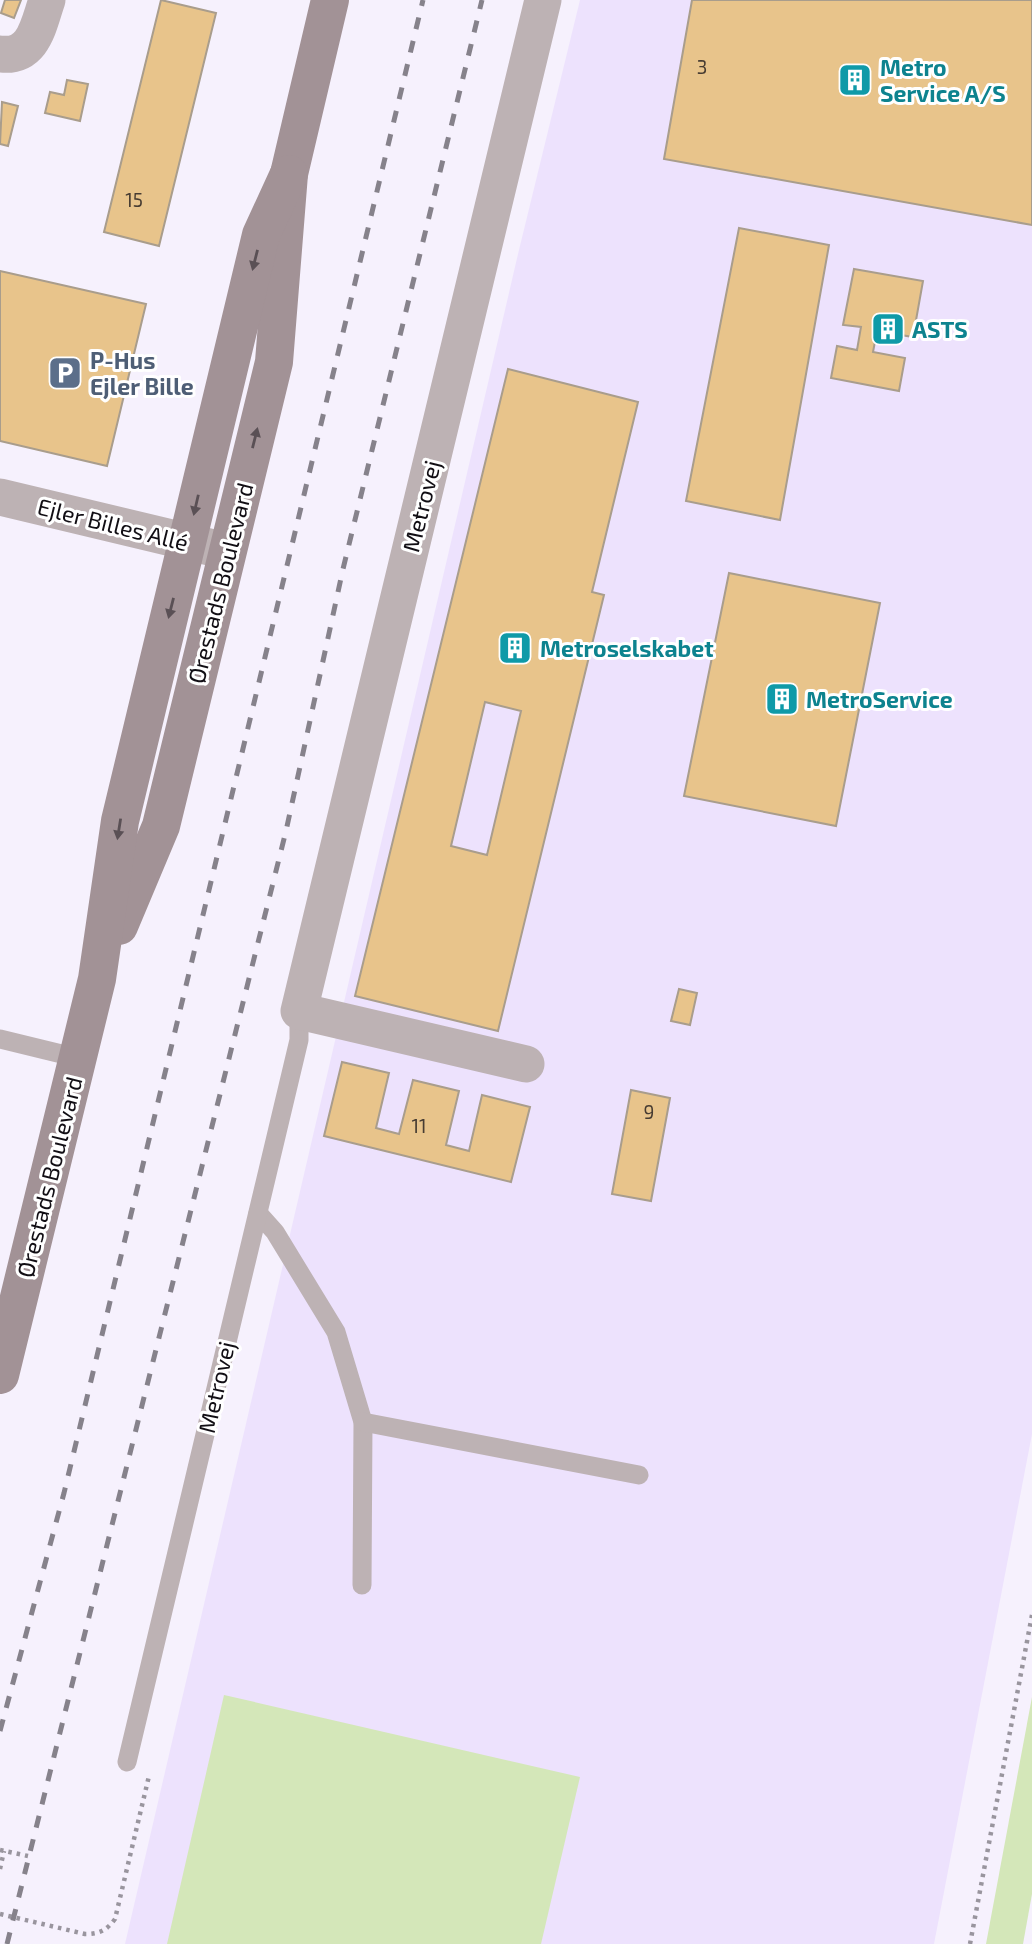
<svg xmlns="http://www.w3.org/2000/svg" width="1032" height="1944" font-family="'Exo 2',sans-serif">
	<style>
		.built { fill: #ede2fd }
		.green { fill: #d4e7b9 }
		.building { fill: #e8c48b; stroke: #a99d8c; stroke-width: 2; fill-rule: evenodd }
		.lines { fill: none; stroke-linecap: round; stroke-linejoin: round }
		.path { stroke: #99959e; stroke-width: 4.5; stroke-dasharray: 3.5 5; stroke-linecap: butt }
		.lane { stroke: #bdb2b4; stroke-width: 19 }
		.street { stroke: #bdb2b4; stroke-width: 37 }
		.secondary { stroke: #a29296; stroke-width: 38 }
		.rail { stroke: #86828b; stroke-width: 5; stroke-dasharray: 12 12; stroke-linecap: butt }
		.oneway { fill: #5a5055 }
		.labels { text-anchor: middle; dominant-baseline: central; stroke-width: 6; stroke-linejoin: round; paint-order: stroke }
		.number-label { font-size: 19px; fill: #473c32 }
		.culture-label { font-size: 23px; font-weight: bold; fill: #0d838f; stroke: #fff; text-anchor: start }
		.service-label { font-size: 23px; font-weight: bold; fill: #4e5e75; stroke: #fff; text-anchor: start }
		.street-label { font-size: 23px; fill: #110e14; stroke: #fff }
	</style>
	<rect width="100%" height="100%" fill="#f6f1fd"/>
	<polygon class="built" points="580,0 1032,0 1032,1434 934,1944 125,1944 518,254"/>
	<g class="green">
		<polygon points="224,1695 580,1777 541,1944 167,1944"/>
		<polygon points="1032,1697 1032,1894 1023,1944 986,1944"/>
	</g>
	<g class="building">
		<polygon points="5,0 21,0 14,18 1,13"/>
		<polygon points="161,0 216,13 159,246 104,232"/>
		<polygon points="692,0 1032,0 1032,225 664,159"/>
		<polygon points="67,80 88,84 80,121 45,113 50,92 64,95"/>
		<polygon points="2,102 18,106 8,146 0,144"/>
		<polygon points="739,228 829,245 780,520 686,501"/>
		<polygon points="854,269 923,281 913,337 877,331 873,352 905,358 899,391 831,378 837,346 857,350 861,327 843,325"/>
		<polygon points="0,271 146,304 107,466 0,441"/>
		<path d="M508,369l130,33 -46,190 12,3 -106,436 -143,-35zM485,702l36,9 -34,144 -36,-9z"/>
		<polygon points="729,573 880,603 836,826 684,796"/>
		<polygon points="679,989 697,993 690,1025 671,1021"/>
		<polygon points="342,1062 389,1073 376,1128 399,1134 413,1080 459,1091 446,1145 469,1151 482,1095 530,1107 511,1182 324,1136"/>
		<polygon points="631,1090 670,1098 651,1201 612,1194"/>
	</g>
	<g class="lines">
		<g class="path">
			<polyline points="0,1850 28,1856"/>
			<polyline points="0,1869 4,1851"/>
			<path d="M0,1914l85,20c14,0 21,-3 30,-15l34,-143"/>
			<polyline points="970,1944 1032,1615"/>
		</g>
		<g class="lane">
			<polyline points="0,1039 78,1058"/>
			<polyline points="258,1213 275,1232 336,1332 363,1422 362,1585"/>
			<polyline points="363,1422 639,1475"/>
			<polyline points="127,1762 299,1040 299,1011"/>
		</g>
		<g class="street">
			<path d="M0,54c34,4 38,-28 47,-54"/>
			<polyline points="0,497 226,551"/>
			<polyline points="526,1064 299,1011 543,0"/>
		</g>
		<g class="secondary">
			<polyline points="119,926 161,826 274,362 289,174 330,0"/>
			<polyline points="0,1375 97,979 120,821 261,235 289,174"/>
		</g>
		<g class="rail">
			<polyline points="0,1731 64,1493 423,0"/>
			<polyline points="7,1944 286,831 343,569 482,0"/>
		</g>
	</g>
	<defs><path id="oneway-solid" d="M-6-.8H1V-3.2L6.5 0L1 3.2V.8H-6Z" transform="scale(1.75)"/></defs>
	<g class="oneway">
		<use href="#oneway-solid" transform="translate(255 260) rotate(104)"/>
		<use href="#oneway-solid" transform="translate(255 438) rotate(-76)"/>
		<use href="#oneway-solid" transform="translate(196 505) rotate(103)"/>
		<use href="#oneway-solid" transform="translate(171 608) rotate(104)"/>
		<use href="#oneway-solid" transform="translate(119 829) rotate(99)"/>
	</g>
	<defs>
		<symbol id="building-square" viewBox="-11 -11 22 22"><rect x="-9" y="-9" width="18" height="18" rx="4" fill="#0f9aa8" stroke="#fff"/><path d="M-4-6H4V6H1V3H-1V6H-4ZM-2.5-4.3h1.7v1.8h-1.7ZM.8-4.3h1.7v1.8H.8ZM-2.5-1h1.7V.8h-1.7ZM.8-1h1.7V.8H.8Z" fill="#fff"/></symbol>
		<symbol id="parking-square" viewBox="-11 -11 22 22"><rect x="-9" y="-9" width="18" height="18" rx="4" fill="#5c6f8a" stroke="#fff"/><path d="M-3.5-5.5H1a3.5 3.5 0 0 1 0 7H-1V5.5H-3.5ZM-1-3.4V-.6H.8a1.4 1.4 0 0 0 0-2.8Z" fill="#fff"/></symbol>
	</defs>
	<g fill-rule="evenodd">
		<use href="#building-square" x="836" y="61" width="38" height="38"/>
		<use href="#building-square" x="869" y="310" width="38" height="38"/>
		<use href="#parking-square" x="46" y="354" width="38" height="38"/>
		<use href="#building-square" x="496" y="629" width="38" height="38"/>
		<use href="#building-square" x="763" y="680" width="38" height="38"/>
	</g>
	<g class="labels">
		<g class="number-label">
			<text x="702" y="66">3</text>
			<text x="134" y="199">15</text>
			<text x="649" y="1111">9</text>
			<text x="419" y="1125">11</text>
		</g>
		<g class="culture-label">
			<text x="880" y="67">Metro<tspan x="880" dy="26">Service A/S</tspan></text>
			<text x="912" y="329">ASTS</text>
			<text x="540" y="648">Metroselskabet</text>
			<text x="806" y="699">MetroService</text>
		</g>
		<g class="service-label">
			<text x="90" y="360">P-Hus<tspan x="90" dy="26">Ejler Bille</tspan></text>
		</g>
		<g class="street-label">
			<text transform="translate(421 506) rotate(-76)">Metrovej</text>
			<text transform="translate(113 524) rotate(14)">Ejler Billes Allé</text>
			<text transform="translate(220 583) rotate(-76)">Ørestads Boulevard</text>
			<text transform="translate(49 1177) rotate(-76)">Ørestads Boulevard</text>
			<text transform="translate(216 1387) rotate(-77)">Metrovej</text>
		</g>
	</g>
</svg>
